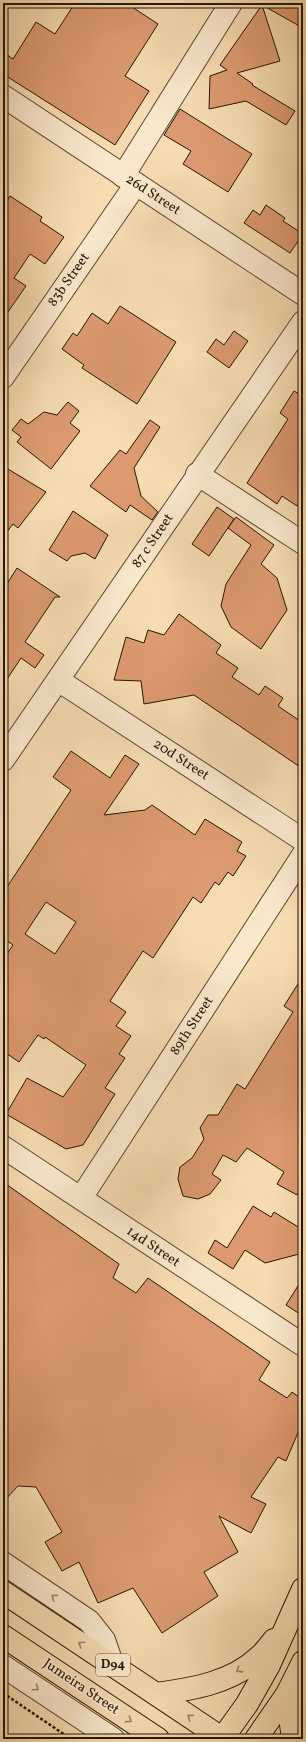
<svg xmlns="http://www.w3.org/2000/svg" width="306" height="1742" font-family="Vollkorn,serif">
	<style>
		.building { fill: #dd9a70; stroke: #241503; fill-rule: evenodd }
		.lines { fill: none; stroke-linecap: round; stroke-linejoin: round }
		.minor-casing { stroke: #59472f; stroke-width: 24 }
		.major-casing { stroke: #241503; stroke-width: 24 }
		.path { stroke: #241503; stroke-width: 2.5; stroke-dasharray: 3 2; stroke-linecap: butt }
		.minor { stroke: #fae8cd; stroke-width: 22 }
		.major { stroke: #f7dcb2; stroke-width: 22 }
		.oneway { stroke: #9a8972 }
		.oneway2 { stroke: #988263 }
		.labels { text-anchor: middle; dominant-baseline: central; stroke-width: 4; stroke-linejoin: round; paint-order: stroke }
		.shield { fill: #fae8cd; stroke: #645440; stroke-width: 1 }
		.shield-label { font-size: 13px; font-weight: bold; fill: #241503 }
		.street-label { font-size: 14px; fill: #241503; stroke: #fae8cd }
	</style>
	<rect width="100%" height="100%" fill="#f7dcb2"/>
	<filter id="stains"><feTurbulence type="fractalNoise" baseFrequency=".005" numOctaves="4"/><feColorMatrix values="0 0 0 0 .2 0 0 0 0 .09 0 0 0 0 .02 0 0 0 .5 -.17"/></filter>
	<radialGradient id="worn" r=".72"><stop offset=".6" stop-color="#630" stop-opacity="0"/><stop offset="1" stop-color="#630" stop-opacity=".3"/></radialGradient>
	<g class="building">
		<polygon points="75,3 126,3 158,24 125,76 149,91 115,145 3,74 3,52 13,59 36,22 55,34"/>
		<polygon points="259,3 303,3 303,28 262,5 280,61 237,73 253,84 252,85 295,111 286,125 246,101 209,109 210,76 227,70 220,65 262,5"/>
		<polygon points="180,109 252,154 228,192 183,164 191,151 164,135"/>
		<polygon points="10,196 42,217 40,221 64,237 45,264 30,254 14,278 26,286 3,319 3,207"/>
		<polygon points="266,205 285,218 283,221 303,234 290,253 244,223 253,210 260,215"/>
		<polygon points="120,306 176,342 137,404 82,368 84,365 62,349 73,333 77,336 92,313 108,324"/>
		<polygon points="234,331 248,341 229,368 207,352 216,339 224,345"/>
		<polygon points="294,391 303,396 303,496 297,506 282,496 277,504 247,483 288,419 280,413"/>
		<polygon points="68,402 79,411 70,423 80,431 51,469 17,442 21,437 12,430 21,419 28,424 44,412 57,415"/>
		<polygon points="150,420 160,427 134,468 141,496 158,512 152,520 130,505 126,512 90,486 120,450 126,454"/>
		<polygon points="3,466 46,492 18,528 13,524 3,537"/>
		<polygon points="217,507 234,519 209,556 192,544"/>
		<polygon points="73,511 108,535 95,559 85,553 71,556 67,561 49,550"/>
		<polygon points="236,517 274,545 261,564 277,578 287,610 261,649 231,627 221,606 226,584 251,545 228,528"/>
		<polygon points="17,568 60,597 55,597 25,642 44,655 35,668 21,658 3,685 3,590"/>
		<polygon points="179,614 221,645 216,653 238,668 232,677 259,695 265,686 283,698 278,706 303,723 303,769 194,695 144,704 141,681 114,680 126,637 144,643 148,630 164,635"/>
		<path d="M71,751l39,27 15,-23 14,9 -35,51 41,-5 7,-5 43,30 10,-16 37,23 -5,9 9,5 -13,20 -5,-4 -9,13 -4,-3 -14,21 -8,-6 -40,61 -10,-7 -33,50 16,11 -10,14 15,10 -12,18 6,4 -20,30 10,6 -32,51 -17,4 -60,-35 21,-36 36,19 23,-32 -41,-28 -1,2 -6,-4 -19,27 -16,-11v-91l10,-15 -10,-7v-45l68,-103 -18,-13zM46,902l30,20 -21,32 -30,-20z"/>
		<polygon points="303,976 303,1184 297,1195 277,1184 284,1172 247,1148 236,1162 223,1155 212,1174 221,1180 210,1194 198,1199 183,1196 178,1179 180,1167 192,1158 204,1139 200,1128 208,1115 218,1115 237,1084 245,1089 293,1012 284,1006"/>
		<polygon points="3,1182 119,1264 113,1278 136,1293 148,1278 270,1362 259,1380 287,1398 292,1392 303,1400 303,1429 300,1428 286,1461 278,1457 251,1497 266,1504 251,1533 219,1516 238,1552 204,1572 218,1596 162,1633 133,1588 98,1603 79,1562 62,1571 45,1542 62,1532 36,1487 18,1486 3,1502"/>
		<polygon points="253,1206 271,1217 274,1212 303,1230 303,1253 265,1263 245,1250 233,1269 208,1253 215,1240 227,1248"/>
		<polygon points="303,1278 303,1316 286,1305"/>
	</g>
	<g class="lines">
		<defs>
			<g id="minor">
				<polyline points="3,96 303,294"/>
				<polyline points="123,176 231,3"/>
				<polyline points="3,377 136,184"/>
				<polyline points="197,474 303,543"/>
				<polyline points="58,680 303,840"/>
				<polyline points="3,760 303,322"/>
				<polyline points="3,1147 303,1345"/>
				<polyline points="81,1198 303,855"/>
				<polyline points="3,1563 89,1621 104,1640 113,1666"/>
				<polyline points="3,1666 113,1739"/>
			</g>
			<g id="major">
				<polyline points="3,1592 223,1739"/>
				<polyline points="3,1636 158,1739"/>
				<path d="M156,1694c36,-5 76,-11 103,-37 6,-5 10,-11 15,-17"/>
				<polyline points="287,1694 293,1739"/>
				<polyline points="222,1739 247,1704 269,1665 303,1589"/>
				<polyline points="256,1739 287,1694 303,1662"/>
			</g>
		</defs>
		<use href="#minor" class="minor-casing"/>
		<use href="#major" class="major-casing"/>
		<polyline class="path" points="3,1693 71,1739"/>
		<use href="#minor" class="minor"/>
		<use href="#major" class="major"/>
	</g>
	<defs><path id="oneway-chevron" d="M-2-3.5L2.5 0L-2 3.5" fill="none" stroke-width="1.6" stroke-linecap="round" stroke-linejoin="round"/></defs>
	<g class="oneway">
		<use href="#oneway-chevron" transform="translate(54 1597) rotate(-146)"/>
		<use href="#oneway-chevron" transform="translate(36 1688) rotate(34)"/>
	</g>
	<g class="oneway2">
		<use href="#oneway-chevron" transform="translate(81 1644) rotate(-146)"/>
		<use href="#oneway-chevron" transform="translate(239 1670) rotate(148)"/>
		<use href="#oneway-chevron" transform="translate(190 1717) rotate(-146)"/>
		<use href="#oneway-chevron" transform="translate(129 1720) rotate(34)"/>
	</g>
	<g class="labels">
		<rect class="shield" x="96" y="1654" width="34" height="22" rx="3"/>
		<g class="shield-label">
			<text x="113" y="1665">D94</text>
		</g>
		<g class="street-label">
			<text transform="translate(153 195) rotate(33)">26d Street</text>
			<text transform="translate(69 280) rotate(-55)">83b Street</text>
			<text transform="translate(153 541) rotate(-56)">87 c Street</text>
			<text transform="translate(181 760) rotate(33)">20d Street</text>
			<text transform="translate(192 1026) rotate(-57)">89th Street</text>
			<text transform="translate(153 1247) rotate(34)">14d Street</text>
			<text transform="translate(81 1687) rotate(34)">Jumeira Street</text>
		</g>
	</g>
	<rect width="306" height="1742" fill="none" stroke="#f7dcb2" stroke-width="16"/>
	<rect x="4" y="4" width="298" height="1734" fill="none" stroke="#241503" stroke-width="2"/>
	<rect x="8" y="8" width="290" height="1726" fill="none" stroke="#241503"/>
	<rect width="100%" height="100%" filter="url(#stains)"/>
	<rect width="100%" height="100%" fill="url(#worn)"/>
</svg>
